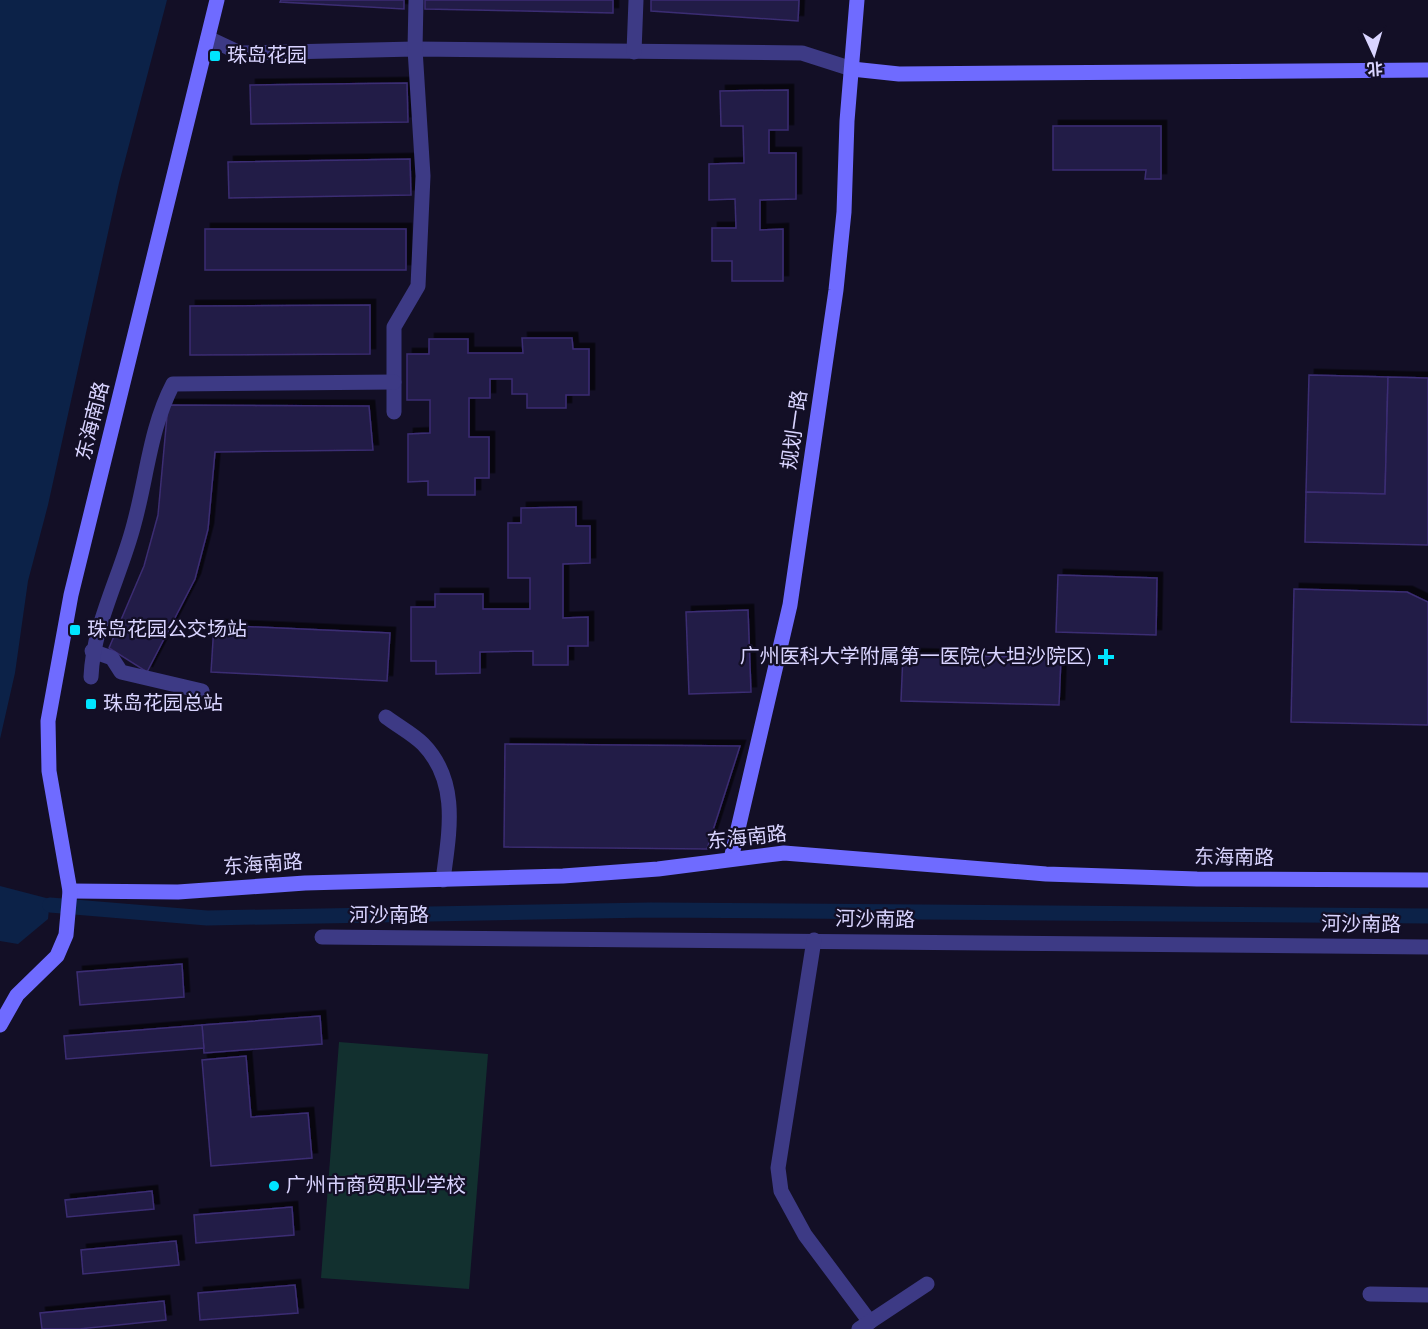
<svg xmlns="http://www.w3.org/2000/svg" width="1428" height="1329" font-family="'Source Sans 3','Noto Sans SC',sans-serif">
	<style>
		.green { fill: #12302f }
		.water { fill: #0c2248 }
		.lines { fill: none; stroke-linecap: round; stroke-linejoin: round }
		.canal { stroke: #0c2248; stroke-width: 15 }
		.building { fill: #241b47; stroke: #3b2d73; stroke-width: 1.5; filter: url(#shadow) }
		.street { stroke: #3d3a85; stroke-width: 15 }
		.secondary { stroke: #6f6bff; stroke-width: 15 }
		.poi-dot { fill: #00e5ff; stroke: #130f26; stroke-width: 2 }
		.labels { text-anchor: middle; dominant-baseline: central; stroke-width: 4.5; stroke-linejoin: round; paint-order: stroke }
		.poi-label { font-size: 20px; fill: #d9d4ff; stroke: #130f26; text-anchor: start }
		.street-label { font-size: 20px; fill: #d9d4ff; stroke: #130f26 }
	</style>
	<defs>
		<filter id="shadow"><feDropShadow dx="5.5" dy="-5.5" stdDeviation="0" flood-color="#0009"/></filter>
	</defs>
	<rect width="100%" height="100%" fill="#130f26"/>
	<polygon class="green" points="339,1042 488,1054 469,1289 321,1278"/>
	<g class="water">
		<polygon points="0,0 167,0 119,183 48,505 28,581 15,673 0,739"/>
		<polygon points="0,886 50,899 48,919 18,944 0,941"/>
	</g>
	<g class="lines">
		<polyline class="canal" points="50,905 207,918 651,910 1428,916"/>
	</g>
	<g class="building">
		<polygon points="281,0 404,0 404,9 280,2"/>
		<polygon points="425,0 613,0 613,13 425,9"/>
		<polygon points="651,0 799,0 798,21 651,11"/>
		<polygon points="407,83 408,122 251,124 250,85"/>
		<polygon points="788,90 788,130 769,130 769,153 796,153 796,199 760,200 760,230 783,229 783,281 732,281 732,261 712,261 712,228 736,228 735,199 709,200 709,164 744,163 743,126 721,126 720,91"/>
		<polygon points="1053,126 1161,126 1161,179 1145,179 1146,170 1053,170"/>
		<polygon points="410,159 411,195 229,198 228,162"/>
		<rect x="205" y="229" width="201" height="41"/>
		<polygon points="370,305 370,354 190,355 190,306"/>
		<polygon points="522,338 572,338 573,349 589,349 589,395 566,395 566,408 527,408 527,394 512,394 512,379 490,379 490,398 469,398 469,437 489,437 489,478 475,478 475,495 428,495 428,481 408,482 408,434 430,433 430,400 407,400 407,354 429,354 429,339 468,339 468,353 523,353"/>
		<polygon points="1309,375 1388,377 1385,494 1306,492"/>
		<polygon points="1388,377 1428,378 1428,545 1305,542 1306,492 1385,494"/>
		<polygon points="168,405 369,406 373,450 215,452 208,529 195,579 147,672 109,648 144,566 158,515"/>
		<polygon points="576,507 576,526 590,526 590,563 563,564 563,618 588,617 588,646 568,646 568,665 533,665 533,651 480,652 480,673 436,674 436,661 411,661 411,607 435,607 435,594 483,594 483,609 530,609 530,578 508,578 508,523 521,523 521,508"/>
		<polygon points="1058,575 1157,578 1156,635 1056,632"/>
		<polygon points="1294,589 1407,592 1428,602 1428,725 1291,722"/>
		<polygon points="748,610 751,692 689,694 686,612"/>
		<polygon points="214,625 390,633 387,681 211,672"/>
		<polygon points="903,654 1061,658 1059,705 901,701"/>
		<polygon points="505,744 740,746 707,849 504,847"/>
		<polygon points="182,964 184,997 80,1005 77,972"/>
		<polygon points="320,1016 322,1044 204,1053 202,1025"/>
		<polygon points="202,1025 204,1048 66,1059 64,1036"/>
		<polygon points="246,1056 251,1117 308,1113 312,1158 211,1166 202,1060"/>
		<polygon points="152,1191 154,1209 67,1217 65,1200"/>
		<polygon points="292,1207 294,1235 196,1243 194,1215"/>
		<polygon points="176,1241 179,1265 83,1274 81,1250"/>
		<polygon points="295,1285 298,1313 200,1320 198,1293"/>
		<polygon points="164,1301 166,1320 79,1329 42,1329 40,1313"/>
	</g>
	<g class="lines">
		<g class="street">
			<polyline points="208,38 240,53 415,49 802,53 852,69"/>
			<polyline points="634,52 636,0"/>
			<polyline points="394,412 394,327 418,286 423,176 415,49 416,0"/>
			<polyline points="92,651 112,658 121,672 202,691"/>
			<path d="M91,677c2,-52 30,-102 43,-153 13,-47 16,-96 39,-140l221,-2"/>
			<path d="M386,717c12,9 27,17 37,27 37,38 26,89 20,136"/>
			<polyline points="322,937 1428,947"/>
			<polyline points="814,940 778,1168 781,1191 805,1235 870,1322"/>
			<polyline points="1370,1294 1428,1295"/>
			<polyline points="859,1329 927,1284"/>
		</g>
		<g class="secondary">
			<polyline points="852,69 899,74 1428,70"/>
			<polyline points="731,859 790,605 836,290 844,212 847,121 857,0"/>
			<polyline points="70,891 178,892 305,883 563,876 658,869 784,853 1046,874 1197,879 1428,880"/>
			<polyline points="0,1025 17,995 57,956 66,935 70,891 49,771 48,721 71,595 217,0"/>
		</g>
	</g>
	<g class="poi-dot">
		<rect x="209" y="50" width="12" height="12" rx="3"/>
		<rect x="69" y="624" width="12" height="12" rx="3"/>
		<path d="M1103 648h6v6h6v6h-6v6h-6v-6h-6v-6h6z"/>
		<rect x="85" y="698" width="12" height="12" rx="3"/>
		<circle cx="274" cy="1186" r="6"/>
	</g>
	<g class="labels">
		<g class="poi-label">
			<text x="227" y="56">珠岛花园</text>
			<text x="87" y="630">珠岛花园公交场站</text>
			<text x="1092" y="657" text-anchor="end">广州医科大学附属第一医院(大坦沙院区)</text>
			<text x="103" y="704">珠岛花园总站</text>
			<text x="286" y="1186">广州市商贸职业学校</text>
		</g>
		<g class="street-label">
			<text transform="translate(93 421) rotate(-76)">东海南路</text>
			<text transform="translate(795 430) rotate(-82)">规划一路</text>
			<text transform="translate(747 838) rotate(-6)">东海南路</text>
			<text transform="translate(1234 858) rotate(1)">东海南路</text>
			<text transform="translate(263 865) rotate(-4)">东海南路</text>
			<text x="389" y="916">河沙南路</text>
			<text transform="translate(875 920) rotate(1)">河沙南路</text>
			<text transform="translate(1361 925) rotate(1)">河沙南路</text>
		</g>
	</g>
	<g transform="translate(1374 54) rotate(176)" stroke="#130f26" stroke-width="4.5" paint-order="stroke">
	<path d="M0-4.5L10 22L0 15L-10 22Z" fill="#d9d4ff"/>
	<text y="-9" font-size="16" font-weight="bold" text-anchor="middle" fill="#d9d4ff">北</text>
	</g>
</svg>
